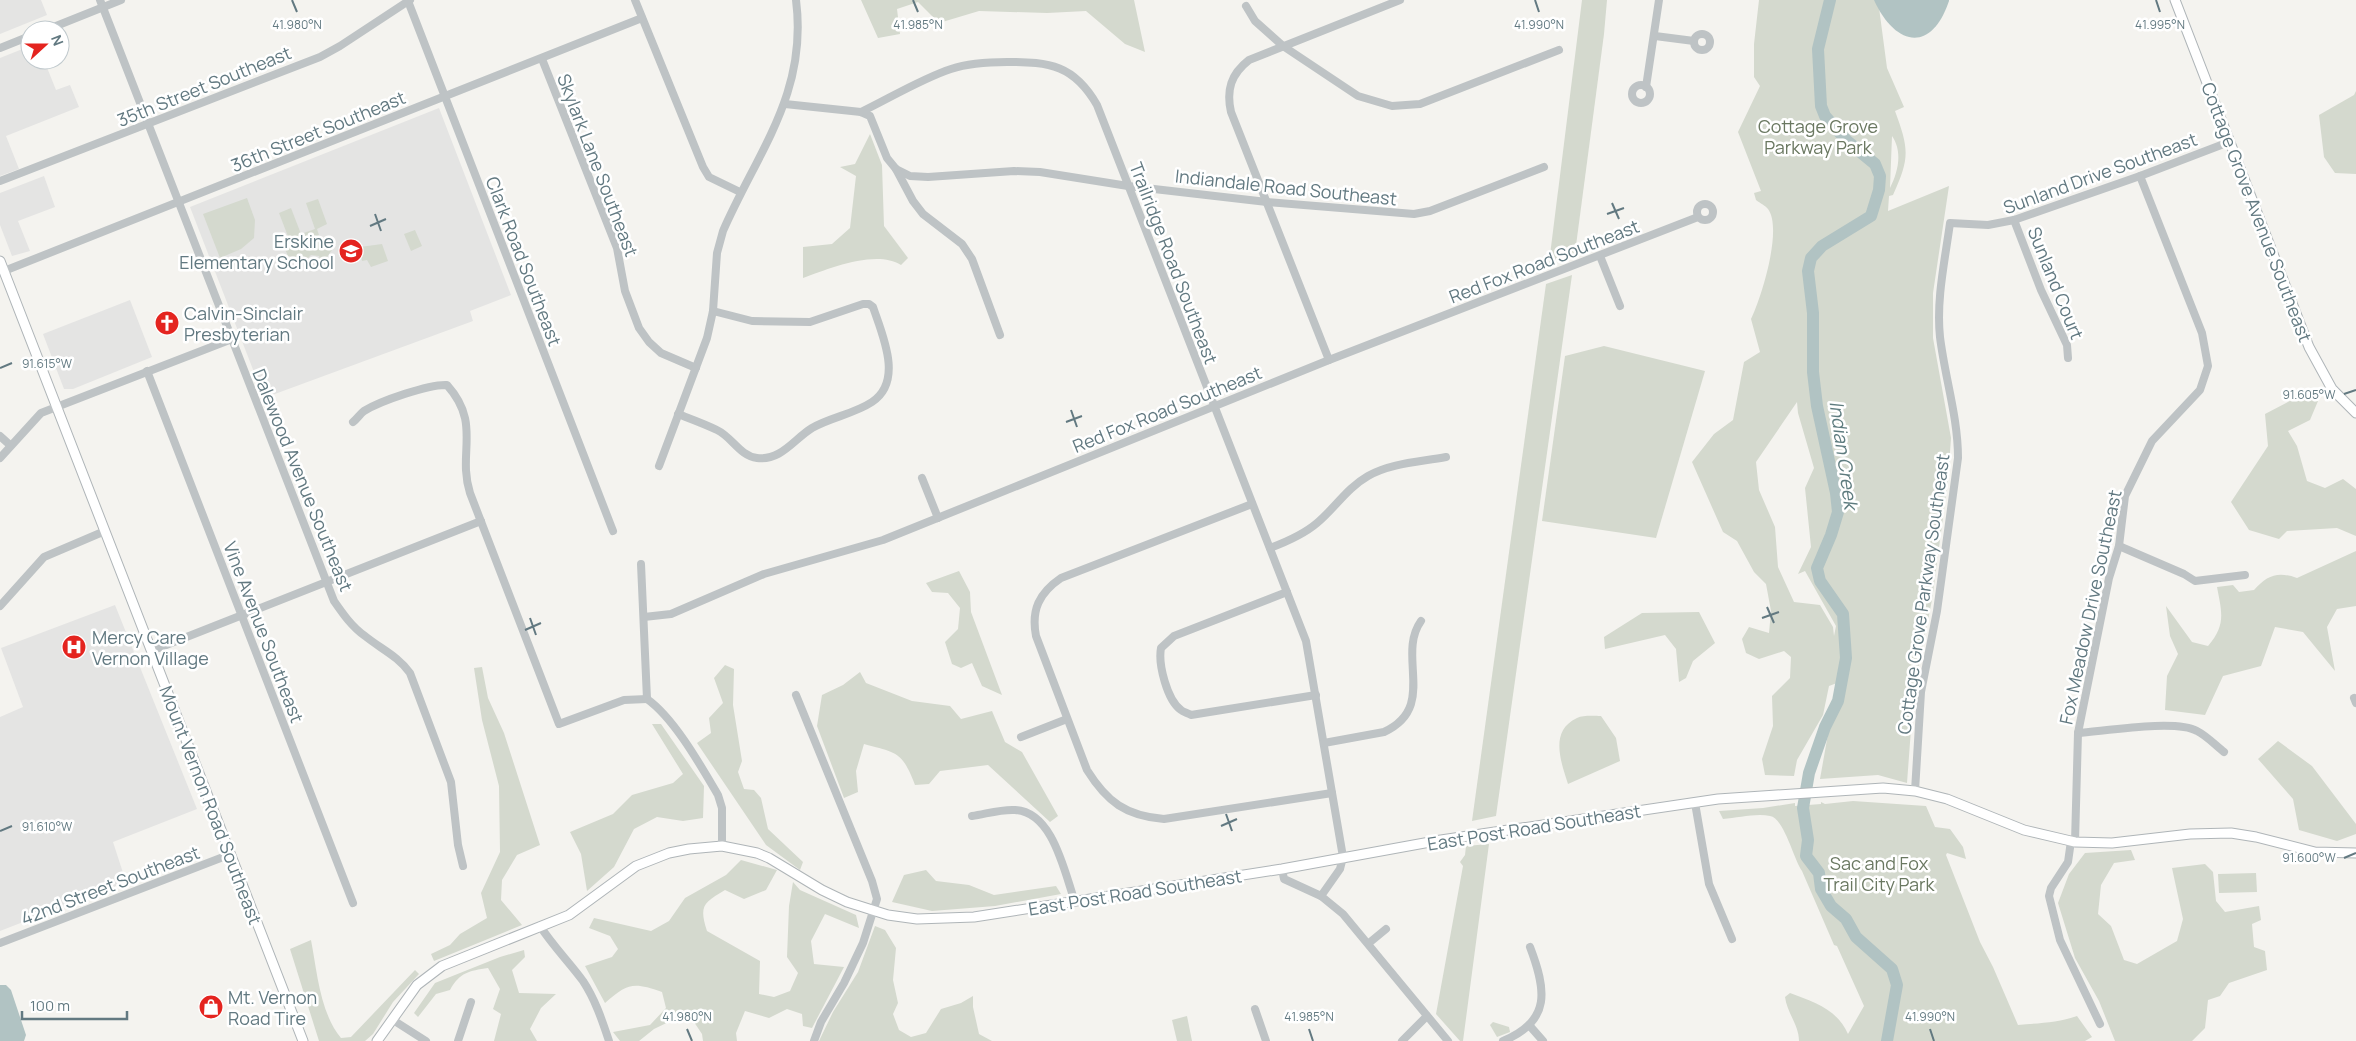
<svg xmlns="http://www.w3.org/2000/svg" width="2356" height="1041" font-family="Manrope,sans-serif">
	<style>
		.built { fill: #e4e4e3 }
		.green { fill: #d4d9ce; fill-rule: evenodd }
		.water { fill: #b1c3c3 }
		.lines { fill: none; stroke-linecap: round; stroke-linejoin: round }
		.river { stroke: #b1c3c3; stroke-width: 12 }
		.major-casing { stroke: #afb5b8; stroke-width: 11 }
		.minor { stroke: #bec3c5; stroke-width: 8 }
		.major { stroke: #fff; stroke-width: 9 }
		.ticks { fill: none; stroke: #627981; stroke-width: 2 }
		.labels { text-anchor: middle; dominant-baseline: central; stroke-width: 5; stroke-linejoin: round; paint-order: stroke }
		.street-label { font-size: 18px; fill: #627981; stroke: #fff }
		.park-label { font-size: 18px; fill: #6a7861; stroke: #fff }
		.poi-label { font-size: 18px; fill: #627981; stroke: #fff; text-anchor: start }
		.water-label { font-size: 19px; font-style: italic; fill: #5e7c7f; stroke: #fff }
		.ticks-label { font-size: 12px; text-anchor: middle; fill: #627981; stroke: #fff; stroke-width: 5; stroke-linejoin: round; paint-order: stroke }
	</style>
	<rect width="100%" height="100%" fill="#f4f3ef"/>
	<g class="built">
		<polygon points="0,0 41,0 47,15 0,34"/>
		<polygon points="30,46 30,60 44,60 56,90 70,85 79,107 6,136 19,169 0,176 0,58"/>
		<polygon points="439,108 511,295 470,311 473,321 264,398 190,207"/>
		<polygon points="44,176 55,207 18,221 30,251 12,256 0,225 0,193"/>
		<polygon points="130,300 152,357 73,389 64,389 43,334"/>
		<polygon points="115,605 197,809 113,842 126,882 0,931 0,717 23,707 1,648"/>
	</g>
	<g class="green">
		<polygon points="861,0 1134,0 1145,52 1125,44 1086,11 1047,13 979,11 939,23 918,2 897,9 900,34 878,38"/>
		<polygon points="1582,0 1607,0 1604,34 1575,253 1549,263"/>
		<path d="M1759,0h119l9,68 17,39 -9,4c14,38 15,47 -2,84l-4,1 -1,15 61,-25 -16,107v45l18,100 -3,42 -16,120 -18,89 -7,94 -29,-8 -58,4 17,-96 -8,3 -6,29 -26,45 -3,16 -29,-1 -3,-16 11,-33 -1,-30 18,-18 1,-21 -7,-6 -25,8 -13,-6 -4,-14 7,-12 20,6 2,-22 -5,-27 -12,-12 -17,-31 -14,-9 -31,-70 22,-28 19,-14 11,-58 16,-10 -9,-33c10,-20 32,-90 17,-110 -2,-3 -8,-6 -12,-9l-2,-7 7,-2 -23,-59 22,-46 -6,-9v-33zM1892,136c11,16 6,36 -2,52zM1797,402l1,11 16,55 -9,20 6,59 -13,27 7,-3 31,55 -2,10 -1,-9 -13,-22 -26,-3 -16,-35 -3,-40 -16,-37 -3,-28z"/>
		<polygon points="2356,91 2356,174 2335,173 2324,157 2319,115 2354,95"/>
		<path d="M870,134l12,31 2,61 24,32 -7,7c-25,-16 -73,4 -98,13v-31l29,-3 18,-16 6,-52 -16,-9 15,-3z"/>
		<polygon points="247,198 255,220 254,238 241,249 220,258 203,214"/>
		<polygon points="318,199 327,224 317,229 322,244 332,240 334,247 327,257 326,264 321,264 319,256 311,255 308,258 288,256 285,249 289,239 279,213 291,208 301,234 315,229 306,203"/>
		<polygon points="415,230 422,246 411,251 404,234"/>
		<polygon points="382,244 388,261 371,267 367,260 362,261 360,247"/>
		<polygon points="1572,275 1496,816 1472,821 1546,284"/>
		<polygon points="1604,346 1705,371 1656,538 1542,521 1565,356"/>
		<polygon points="2307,392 2318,401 2310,420 2288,431 2297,446 2307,481 2325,488 2343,479 2356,489 2356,536 2337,528 2287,531 2279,539 2249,530 2231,502 2268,446 2265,414"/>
		<path d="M2356,551v55l-19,3 -10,18 8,44 -32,-39 -28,-5 -14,39 -38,10 -18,39 -40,-5 2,-34 11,-22 -8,-18 -4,-30 26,36 16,4c18,-21 14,-33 9,-59l16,-2 6,7 15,-2c13,-15 24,-19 43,-12z"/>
		<polygon points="959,571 970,592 971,612 1002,695 982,686 972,663 961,668 952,664 945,642 958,629 960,608 948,593 932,592 926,583"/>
		<polygon points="1699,612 1715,643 1693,661 1686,678 1679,682 1676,649 1665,635 1605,649 1604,637 1642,613"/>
		<polygon points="725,665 734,669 733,705 742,761 738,772 744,789 754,790 761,798 768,829 803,862 800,870 766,845 697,743 711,733 709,718 723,703 714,678"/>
		<polygon points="482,667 488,698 504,733 540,845 517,855 502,880 501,900 522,925 434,961 431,954 450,945 460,934 487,918 481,893 500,852 499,786 482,720 474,668"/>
		<path d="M860,672l6,11 46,18 38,5 11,13 31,-8 13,31 17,10 36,64 -8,6 -62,-57 -48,6 -11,13 -14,1c-13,-34 -18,-32 -51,-41l-8,27 2,21 -14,6 -27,-72 5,-31 21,-10z"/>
		<path d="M1601,716l15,22 4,23 -52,23c-7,-22 -19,-53 9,-66 6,-3 17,-2 24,-2z"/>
		<polygon points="652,724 661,724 704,786 703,818 683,821 657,817 634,829 614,867 587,891 581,854 570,832 613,814 632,795 673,783 683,774"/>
		<polygon points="2278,741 2312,766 2356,824 2356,834 2337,841 2299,830 2293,799 2258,759"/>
		<path d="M1853,801l73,5 9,21 15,2 13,18 3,12 -19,-6 -1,2 34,87 13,25 25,58c21,-2 40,-2 59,-9l15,21 -7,4h-286c0,-16 -12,-28 -14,-44l5,-4c24,9 47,16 58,41l16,-28 -27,-60 -3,-1 -32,-74c-8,-11 -18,-53 -32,-55 -14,-3 -32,2 -47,3l-4,-8 44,-3 32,-5v3l26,-2v-2l4,2z"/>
		<polygon points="1489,844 1463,1041 1460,1041 1436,1014 1463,866 1460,862 1465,855 1466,846"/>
		<polygon points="2131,850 2135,860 2114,863 2101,885 2098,914 2111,926 2124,960 2137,964 2177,941 2183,919 2172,868 2205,864 2213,872 2216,901 2225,912 2259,906 2261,920 2252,924 2254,947 2265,951 2267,970 2229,983 2220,996 2208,1000 2205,1028 2192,1041 2115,1041 2099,1001 2075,958 2058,903 2069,874 2085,853"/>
		<path d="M741,860l36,10 -11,20 -22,9 -19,-9c-22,13 -26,16 -18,41l53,30 -1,33 15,3 16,-6 8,-18 -11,-16 2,-51 4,-24 7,8 56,25 3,13 -34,-14 -14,27 3,23 30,3 -32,61 -9,-2 -1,-12 -15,-5 -18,9 -24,-7 -9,22 1,8h-34l-1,-7 -10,-15 -11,-3 -27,13 -15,12h-19l-7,-9 37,-7 16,-17 -4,-16c-29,-10 -34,-9 -57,11l-20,-37 27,-9 6,-8 -8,-13 -21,-8 5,-10 57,13 18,-10 16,-23 41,-23z"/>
		<polygon points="926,870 936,881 969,885 994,895 1056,886 1061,894 995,906 932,911 892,902 904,875"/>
		<polygon points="2256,873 2257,892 2219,893 2218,874"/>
		<polygon points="875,926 885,930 896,948 893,980 898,1003 893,1014 899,1030 911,1037 926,1033 941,1009 961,1003 973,996 973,1007 979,1034 992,1041 819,1041 833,1012 858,972"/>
		<path d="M311,940c6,31 9,73 30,98l10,-1 64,-67 4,4 -26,28 -20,32 -8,7h-46l-29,-92z"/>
		<path d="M524,950l1,7 -13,13 7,23 37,1 -15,14 -11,21 7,12h-43l7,-27 -8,-5 7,-20 -12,-21c-19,3 -28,4 -38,22l-14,4 -18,23 -4,-4 21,-30 65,-26z"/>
		<polygon points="1187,1016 1192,1041 1177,1041 1172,1020"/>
		<polygon points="1493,1022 1509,1027 1510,1032 1497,1037 1490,1025"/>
	</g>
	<g class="water">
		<path d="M1874,0h75v1c-18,53 -54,45 -75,-1z"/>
		<polygon points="0,985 6,985 11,990 26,1035 24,1041 0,1041"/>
	</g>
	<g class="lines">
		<polyline class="river" points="1830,0 1818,49 1821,106 1825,116 1847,141 1875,164 1880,176 1879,190 1871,216 1822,246 1811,258 1808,271 1813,313 1813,372 1817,406 1836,493 1838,512 1831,535 1817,568 1820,581 1843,614 1846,658 1838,701 1825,727 1809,773 1803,808 1808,840 1806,856 1819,873 1821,889 1831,906 1846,919 1856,937 1892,969 1897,985 1887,1041"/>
		<defs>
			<g id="major">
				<polyline points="2175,0 2309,347 2332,389 2356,413"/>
				<polyline points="0,261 303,1041"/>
				<polyline points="377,1041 417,985 442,966 569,915 636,866 669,853 689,849 722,846 757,853 769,858 822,890 847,902 888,915 917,919 974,917 1282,869 1441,840 1718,799 1883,788 1915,791 1947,799 2024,830 2075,842 2112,843 2190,834 2231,833 2256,837 2315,852 2356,853"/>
			</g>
		</defs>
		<use href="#major" class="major-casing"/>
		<g class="minor">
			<path d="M100,0l234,601c9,13 18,26 31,35 16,13 33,20 45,37l41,109 7,63 5,21"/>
			<polyline points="635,0 703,167 709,177 740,192"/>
			<polyline points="408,1 613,531"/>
			<polyline points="1246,6 1255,21 1283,46 1358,96 1392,106 1420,104 1559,50"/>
			<polyline points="46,30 121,0"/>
			<circle cx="1702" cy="42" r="8"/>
			<polyline points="1655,36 1694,41"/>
			<polyline points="0,48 30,36"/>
			<polyline points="542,59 617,248 625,291 639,328 649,342 661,353 696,368"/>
			<circle cx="1641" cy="94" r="9"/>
			<polyline points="1646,87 1659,0"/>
			<polyline points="785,104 861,112 870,116 887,158 896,169 910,176 928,177 1014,171 1040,172 1128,186 1267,202 1414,214 1430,211 1544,167"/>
			<path d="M861,112c27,-13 62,-34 90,-43 18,-6 37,-7 56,-7 43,0 67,3 90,43l209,536 37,216 -3,12 -19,27"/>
			<polyline points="896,169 913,201 923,214 962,244 972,259 1000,335"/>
			<polyline points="0,181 320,57 340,46 410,0"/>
			<circle cx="1705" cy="212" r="8"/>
			<polyline points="2014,220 2041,290 2067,345 2068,358"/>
			<polyline points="1600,256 1620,306"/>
			<polyline points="4,271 642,18"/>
			<path d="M1329,360l-98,-248c-5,-22 0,-38 18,-52l151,-60"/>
			<polyline points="147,371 353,903"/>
			<path d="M678,414c13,5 27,10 39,16 15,7 23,26 40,28 24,3 37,-19 55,-30 19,-11 42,-14 60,-26 32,-21 10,-68 1,-95l-4,-3h-6l-53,18 -58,-1 -39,-10"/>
			<path d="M353,422c4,-3 7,-8 11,-11 16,-10 65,-27 83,-26 35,39 10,67 23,108l89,231 65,-24 23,-1"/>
			<polyline points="0,436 10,445"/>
			<polyline points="0,458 41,413 232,339"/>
			<path d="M659,466l48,-128 6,-27 4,-58 6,-22c35,-80 85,-138 73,-231"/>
			<polyline points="922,478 938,518"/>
			<path d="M1252,504l-191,74c-22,15 -30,32 -25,58l51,134c20,32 39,46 77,49l168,-26"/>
			<polyline points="2119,546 2184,574 2195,581 2245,575"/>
			<path d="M1270,548c16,-6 33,-13 47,-25 18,-15 30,-35 51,-47 23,-13 52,-14 78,-19"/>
			<polyline points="641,564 647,699"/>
			<path d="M1287,592l-113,44 -13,12c-3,16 6,52 20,62 2,2 7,3 10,5l125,-20"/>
			<polyline points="0,606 44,557 105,531"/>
			<polyline points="644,617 671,614 764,574 883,540 1329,360 1698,217"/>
			<polyline points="151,651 481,521"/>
			<polyline points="796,695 872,881 877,899 863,943 844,983 821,1022 814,1041"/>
			<polyline points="2354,698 2356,703"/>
			<path d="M647,699c27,19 54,67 71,96l4,13v38"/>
			<path d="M2078,733c27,-2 98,-14 119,-2 10,5 18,14 27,21"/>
			<polyline points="1021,737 1067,719"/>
			<path d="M1324,743l60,-11c54,-25 12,-76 37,-111"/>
			<path d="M1915,791l6,-99 16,-81 21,-153c0,-41 -13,-80 -18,-121 -4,-37 5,-77 10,-114l38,2 26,-5 126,-44 89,-34"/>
			<polyline points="1695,803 1709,884 1732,939"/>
			<path d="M972,816c14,-2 29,-7 43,-6 38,2 49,61 60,92"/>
			<polyline points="2071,841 2068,862 2051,888 2049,896 2060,940 2100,1024"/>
			<polyline points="2075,842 2078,733 2109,578 2119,546 2125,496 2152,441 2200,390 2208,366 2202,333 2140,176"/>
			<polyline points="1282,869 1284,879 1321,896 1343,914 1448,1041"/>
			<path d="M540,926c13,20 29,36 43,55 12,18 19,39 26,60"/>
			<polyline points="0,943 231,854"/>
			<polyline points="1369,943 1386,929"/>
			<polyline points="1255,1009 1266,1041"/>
			<polyline points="393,1020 426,1041"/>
			<polyline points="1529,1025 1543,1041"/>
			<polyline points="458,1041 471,1002"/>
			<polyline points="1402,1041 1427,1016"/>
			<path d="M1503,1041c49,-20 43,-52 27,-94"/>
		</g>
		<use href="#major" class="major"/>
	</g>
	<path class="ticks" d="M292,0l5,12M913,0l5,12M1535,0l4,12M2156,0l4,12M1612,203l7,16M375,214l6,17M1607,214l17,-6M370,226l16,-7M0,368l12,-5M2344,394l12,-4M1071,410l6,17M1066,422l16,-6M1767,607l7,16M530,618l6,17M1762,618l17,-6M525,630l16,-7M1226,814l6,17M1221,826l16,-7M0,831l12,-5M2344,858l12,-5M687,1029l5,12M1309,1029l4,12M1930,1029l4,12"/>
	<defs>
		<symbol id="school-disc" viewBox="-11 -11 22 22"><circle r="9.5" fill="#e4241f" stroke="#fff"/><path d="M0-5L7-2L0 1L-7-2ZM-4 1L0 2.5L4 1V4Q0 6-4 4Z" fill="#fff"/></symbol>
		<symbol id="church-disc" viewBox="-11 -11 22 22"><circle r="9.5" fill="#e4241f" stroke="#fff"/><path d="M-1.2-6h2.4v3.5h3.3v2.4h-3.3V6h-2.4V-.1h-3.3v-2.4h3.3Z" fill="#fff"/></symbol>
		<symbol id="hospital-disc" viewBox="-11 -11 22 22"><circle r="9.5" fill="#e4241f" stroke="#fff"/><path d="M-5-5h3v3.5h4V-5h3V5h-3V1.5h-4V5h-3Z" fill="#fff"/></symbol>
		<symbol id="shop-disc" viewBox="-11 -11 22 22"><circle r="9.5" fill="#e4241f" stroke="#fff"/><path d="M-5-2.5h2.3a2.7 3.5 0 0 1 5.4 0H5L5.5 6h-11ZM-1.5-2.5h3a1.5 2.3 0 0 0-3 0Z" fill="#fff"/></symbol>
	</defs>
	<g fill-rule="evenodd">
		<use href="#school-disc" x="337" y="237" width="28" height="28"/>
		<use href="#church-disc" x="153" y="309" width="28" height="28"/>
		<use href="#hospital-disc" x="60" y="633" width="28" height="28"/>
		<use href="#shop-disc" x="197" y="993" width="28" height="28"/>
	</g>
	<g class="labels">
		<g class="street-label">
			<text transform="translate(204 86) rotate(-22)">35th Street Southeast</text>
			<text transform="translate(318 131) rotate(-22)">36th Street Southeast</text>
			<text transform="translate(598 165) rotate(69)">Skylark Lane Southeast</text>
			<text transform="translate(2100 173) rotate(-20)">Sunland Drive Southeast</text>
			<text transform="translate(1286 187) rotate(6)">Indiandale Road Southeast</text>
			<text transform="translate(2257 212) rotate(69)">Cottage Grove Avenue Southeast</text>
			<text transform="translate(524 261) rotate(69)">Clark Road Southeast</text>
			<text transform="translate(1544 261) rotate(-21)">Red Fox Road Southeast</text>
			<text transform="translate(1174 263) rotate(69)">Trailridge Road Southeast</text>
			<text transform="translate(2056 283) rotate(68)">Sunland Court</text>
			<text transform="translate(1167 409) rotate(-22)">Red Fox Road Southeast</text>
			<text transform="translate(303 480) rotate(68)">Dalewood Avenue Southeast</text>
			<text transform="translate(1923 594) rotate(-82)">Cottage Grove Parkway Southeast</text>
			<text transform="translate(2090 607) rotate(-78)">Fox Meadow Drive Southeast</text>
			<text transform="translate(264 632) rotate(69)">Vine Avenue Southeast</text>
			<text transform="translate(211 805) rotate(69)">Mount Vernon Road Southeast</text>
			<text transform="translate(1534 827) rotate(-9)">East Post Road Southeast</text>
			<text transform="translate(110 885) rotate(-21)">42nd Street Southeast</text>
			<text transform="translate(1135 892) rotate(-9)">East Post Road Southeast</text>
		</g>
		<g class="park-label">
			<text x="1818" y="126">Cottage Grove<tspan x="1818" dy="21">Parkway Park</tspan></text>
			<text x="1879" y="863">Sac and Fox<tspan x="1879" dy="21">Trail City Park</tspan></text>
		</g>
		<g class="poi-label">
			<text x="334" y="241" text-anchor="end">Erskine<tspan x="334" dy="21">Elementary School</tspan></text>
			<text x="184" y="313">Calvin-Sinclair<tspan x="184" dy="21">Presbyterian</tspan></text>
			<text x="92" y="637">Mercy Care<tspan x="92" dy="21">Vernon Village</tspan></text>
			<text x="228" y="997">Mt. Vernon<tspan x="228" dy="21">Road Tire</tspan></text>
		</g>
		<g class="water-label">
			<text transform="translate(1844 455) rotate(82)">Indian Creek</text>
		</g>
	</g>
	<g class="ticks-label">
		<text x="1539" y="29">41.990°N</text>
		<text x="2160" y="29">41.995°N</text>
		<text x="297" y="29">41.980°N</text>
		<text x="918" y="29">41.985°N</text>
		<text x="47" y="368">91.615°W</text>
		<text x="2309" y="399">91.605°W</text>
		<text x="47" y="831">91.610°W</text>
		<text x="2309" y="862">91.600°W</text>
		<text x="687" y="1021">41.980°N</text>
		<text x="1309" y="1021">41.985°N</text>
		<text x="1930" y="1021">41.990°N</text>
	</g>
	<g transform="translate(45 45) rotate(69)"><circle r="24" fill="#ffffff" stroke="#c0c9cd"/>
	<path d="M0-4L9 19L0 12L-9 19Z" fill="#e4241f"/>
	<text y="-8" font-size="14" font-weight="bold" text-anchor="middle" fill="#627981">N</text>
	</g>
	<path d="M22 1011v8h105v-8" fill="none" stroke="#627981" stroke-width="2.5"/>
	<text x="30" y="1011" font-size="15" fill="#627981" stroke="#ffffff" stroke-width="4" paint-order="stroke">100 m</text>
</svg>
